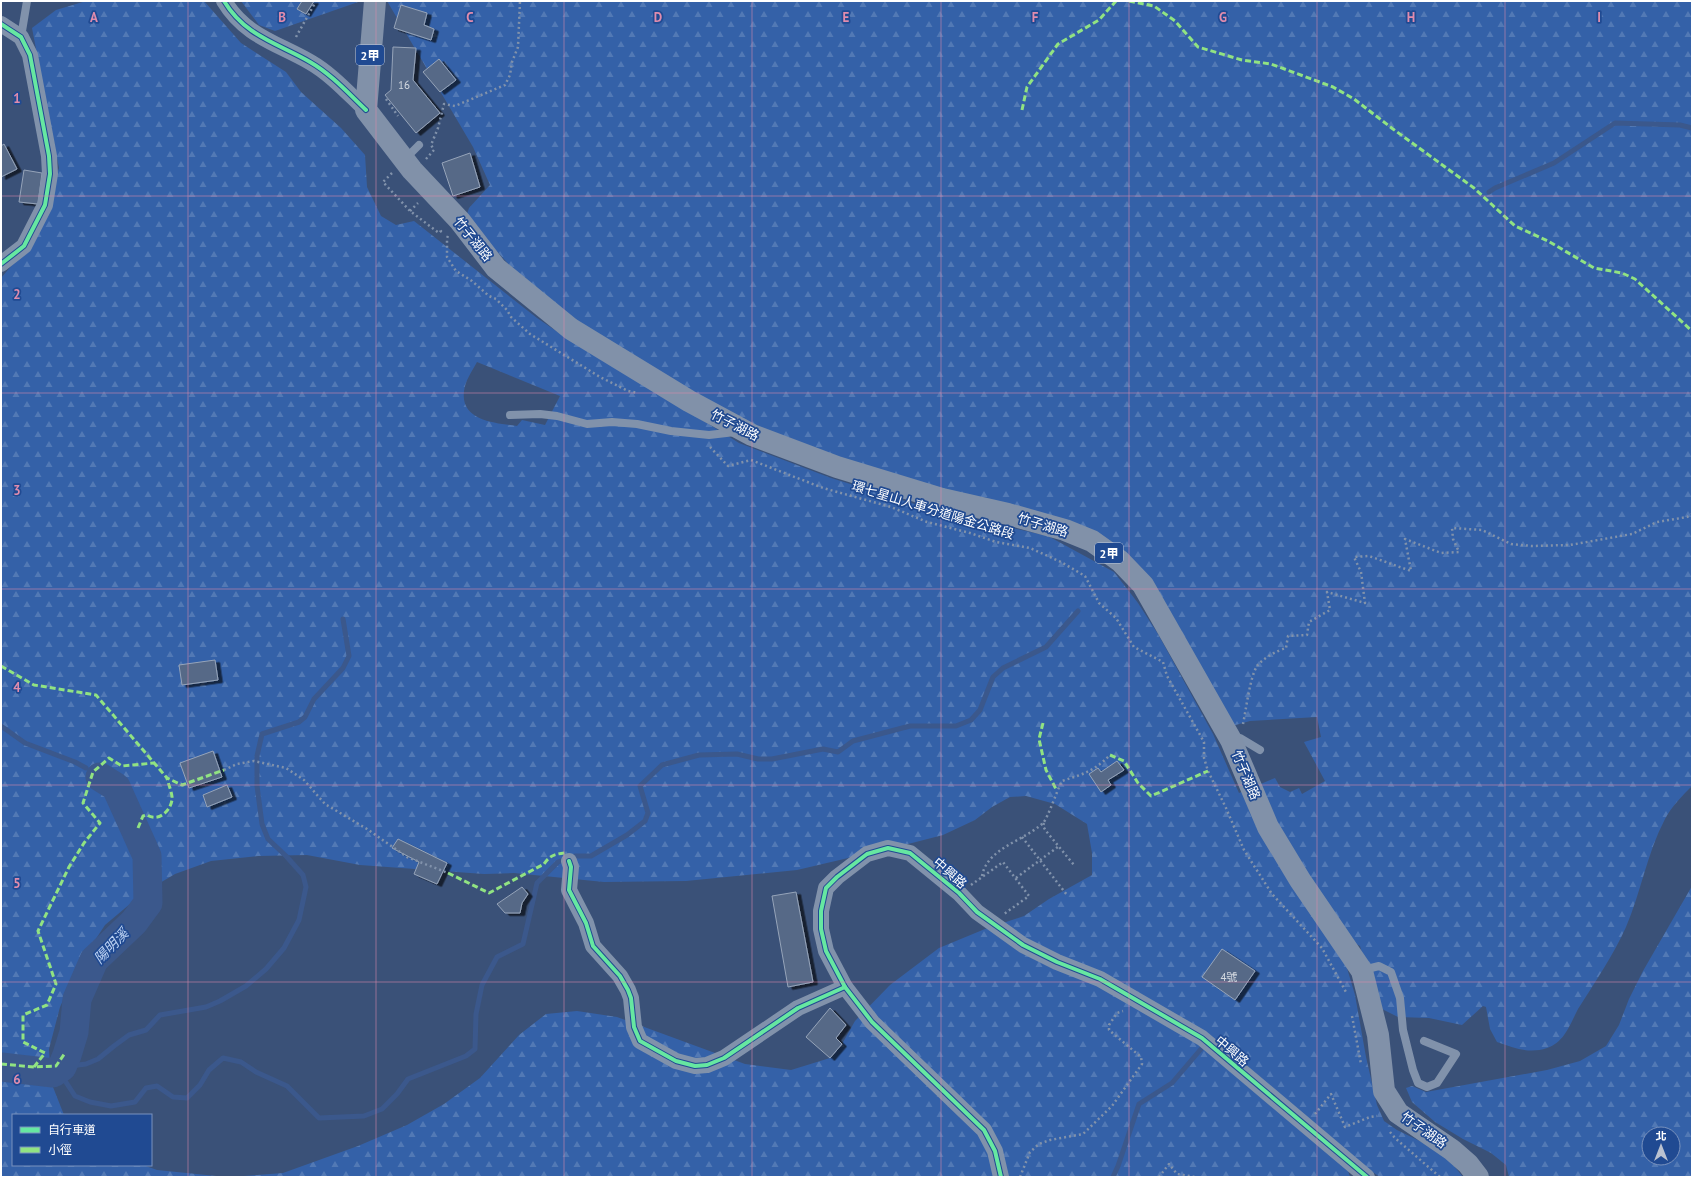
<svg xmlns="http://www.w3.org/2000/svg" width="1693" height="1178" font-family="'PT Sans','Noto Sans TC',sans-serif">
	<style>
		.forest { fill: url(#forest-firs); fill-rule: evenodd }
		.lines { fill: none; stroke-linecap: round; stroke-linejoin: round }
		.stream { stroke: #3b588c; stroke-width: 5 }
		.river { stroke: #3b588c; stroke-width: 29 }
		.building { fill: #566987; stroke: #96a4b9; filter: url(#shadow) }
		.path { stroke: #8192ab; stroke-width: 2.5; stroke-dasharray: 2 3; stroke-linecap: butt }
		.lane { stroke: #8192ab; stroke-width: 8 }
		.street { stroke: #8192ab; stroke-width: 16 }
		.primary { stroke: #8191a9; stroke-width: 22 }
		.quiet { stroke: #91e382; stroke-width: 3; stroke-dasharray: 6 3; stroke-linecap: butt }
		.cycleway-casing { stroke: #204a92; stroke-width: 6 }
		.cycleway { stroke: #66e7a1; stroke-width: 4 }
		.grid { fill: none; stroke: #e08cad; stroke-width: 1; stroke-opacity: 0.55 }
		.labels { text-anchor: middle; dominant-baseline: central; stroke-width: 3.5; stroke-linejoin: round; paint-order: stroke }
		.number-label { font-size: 11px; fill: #d5dae1 }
		.shield { fill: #204a92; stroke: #bcc9de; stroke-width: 1 }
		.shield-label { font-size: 12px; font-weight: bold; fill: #fff }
		.street-label { font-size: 13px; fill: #fff; stroke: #204a92 }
		.water-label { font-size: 14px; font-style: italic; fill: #bdd3f4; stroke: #204a92 }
		.grid-label { font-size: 13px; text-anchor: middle; font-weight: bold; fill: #e08cad; stroke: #204a92; stroke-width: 3.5; stroke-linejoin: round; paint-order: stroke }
	</style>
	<defs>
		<pattern id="forest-firs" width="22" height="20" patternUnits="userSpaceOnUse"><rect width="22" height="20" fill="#3461a8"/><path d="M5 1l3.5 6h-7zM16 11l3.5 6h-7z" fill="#5279b5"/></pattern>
		<filter id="shadow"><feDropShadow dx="4.5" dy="2.5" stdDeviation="0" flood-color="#0009"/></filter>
	</defs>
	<rect width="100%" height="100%" fill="#3a5178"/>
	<g class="forest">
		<path d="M86,1h118l37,42 45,29 15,20 40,36 24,27 2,32 14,29 15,9 18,-4 123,97 40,27 50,28 112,70 92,35 103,32 114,26 66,36 24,31 20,31 55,100 26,59 36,-15 5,9 10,5 9,-4 3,6 23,-13 -21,-39 17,-5 -4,-20 -67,4 -18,5 -95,-160 -192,-75 -105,-31 -82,-32 -154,-87 -82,-62 -56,-62 3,-9 21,-23 -17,-38 -86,-146h1305v785c-10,10 -20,20 -27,33 -18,34 -24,73 -39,108 -13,29 -31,55 -48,82 -8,15 -13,33 -31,39 -18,6 -33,0 -50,-6l-7,-13 -4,-22 -3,-1 -21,19 -33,-7 -31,-1 -16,-8 -10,-21 -12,-42 -13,-7 -3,19 11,37 11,62 11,48 7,16 13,9 35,17 18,14 13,16h-83l-15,-10h-17l1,8 3,2h-1120l51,-4 75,-27 49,-21 37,-21 36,-26 39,-43 27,-21 31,-3 40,6 128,47 46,6 39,-12 12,-14 13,-23 35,-36 49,-37 46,-19 39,-13 25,-17 43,-24v-22l-5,-29 -32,-20 -29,-8 -16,1 -18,10 -17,13 -32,15 -31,8 -115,27 -111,11 -82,1 -90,-9 -30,1 -124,-9 -53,-10 -49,1 -47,5 -36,13 -32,19 -38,32 -27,41 -18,41 -11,42 2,33 13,33h-51v50h130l14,5 69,7h-225v-899l30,-35 28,-75 -27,-140 24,-18zM477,362l83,34 -15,29 -23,-5 -5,6c-21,-3 -57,-5 -53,-35 1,-10 8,-20 13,-29z"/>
		<polygon points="241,1 361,1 275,31 259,25"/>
		<path d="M1692,886v291h-183l-3,-12 -15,-12 -28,-14 -28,-17 -23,-20 -6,-14 6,-2 14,6 121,-22 33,-9 26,-15 13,-21 10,-26 14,-28zM1649,1134h24v24h-24z"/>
	</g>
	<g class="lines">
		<g class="stream">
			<polyline points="1489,192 1495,188 1554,163 1615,123 1680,125 1692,128"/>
			<polyline points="1,726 25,743 75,762 86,768"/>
			<polyline points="62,1067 86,1064 98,1059 114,1046 129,1035 146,1030 160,1015 206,1007 220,1001 246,986 266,969 284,948 299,920 306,887 303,875 286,856 268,839 262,824 257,786 257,756 262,734 299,722 305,717 314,699 343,668 349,656 343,619"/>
			<polyline points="58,1070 75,1096 90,1102 111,1106 135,1102 146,1088 157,1086 173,1097 187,1098 200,1085 209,1070 223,1058 241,1062 256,1072 287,1086 319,1118 364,1116 382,1109 397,1094 408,1079 466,1056 475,1049 476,1014 482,985 497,957 523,944 537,883 558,862 575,856 591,856 627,835 645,821 648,813 640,786 662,765 699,755 737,754 758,759 772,759 823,749 838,752 853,741 910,726 956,726 971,720 980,710 993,677 1003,668 1046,647 1078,611"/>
			<polyline points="1113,1177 1118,1166 1139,1104 1172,1083 1201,1049"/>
		</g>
		<polyline class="river" points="1,1067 53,1073 62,1067 67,1055 74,1032 77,999 94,960 134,922 148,903 147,856 116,787 100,777"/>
	</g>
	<g class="building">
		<polygon points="302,1 314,1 306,14 297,9"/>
		<polygon points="401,5 427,13 424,25 434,29 431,40 394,28"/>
		<polygon points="393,47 416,48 413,80 440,113 416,133 385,95 391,90"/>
		<polygon points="439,59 456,80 440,92 423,72"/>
		<polygon points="4,144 17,169 1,177 1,146"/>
		<polygon points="470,153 480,187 453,196 442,163"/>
		<polygon points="24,170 42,173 38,204 19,202"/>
		<polygon points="215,660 218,680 182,685 179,665"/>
		<polygon points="213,751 222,777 189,788 180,763"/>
		<polygon points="1117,761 1124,770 1108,780 1111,785 1101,792 1089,774 1098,768 1101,772"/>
		<polygon points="227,785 232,797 207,807 203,795"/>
		<polygon points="398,839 447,863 437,884 414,874 419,862 392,848"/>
		<polygon points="522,887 528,894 522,903 520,913 505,913 497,904"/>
		<polygon points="796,892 813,982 788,987 772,896"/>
		<polygon points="1222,949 1255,971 1235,1000 1202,977"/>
		<polygon points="830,1008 846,1025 836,1038 842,1044 830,1058 806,1037"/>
	</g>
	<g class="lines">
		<g class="path">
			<polyline points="296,37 315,3"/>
			<polyline points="386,99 398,116"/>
			<polyline points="426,159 434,150 431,145 438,128 444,104 455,106 505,85 510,75 512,62 518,47 520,1"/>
			<polyline points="392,173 383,182 410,211 439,233 441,231 439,229"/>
			<polyline points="410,211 418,203"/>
			<polyline points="448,236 447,238 447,257 456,271 472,281 489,296 496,299 507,310 511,317 530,334 600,377 628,391 638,393"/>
			<polyline points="710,447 728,466 751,460 823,488 891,507 927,522 970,533 996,542 1030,548 1061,562 1085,576 1099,603 1116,618 1134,647 1163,662 1167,676 1204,742 1204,758 1208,771 1226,808 1244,850 1272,894 1322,948 1347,994"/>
			<path d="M1243,724c3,-14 7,-47 14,-58 5,-7 21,-16 29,-18l2,-12 19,-1 2,-13 21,-12 -3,-18 38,11 -4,-31 -7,-15 15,-1 42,15 -6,-32 36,14 18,-1 -6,-13 -1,-11 30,2 29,14 21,2 38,-1 62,-11 25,-12 30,-5 5,-3"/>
			<polyline points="224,770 237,764 254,761 286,768 304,780 325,804 367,829 407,857 448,873"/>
			<polyline points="1044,823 1043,826 1046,831 1074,865"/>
			<polyline points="1022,837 1067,895"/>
			<path d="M982,876c5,-28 42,-35 61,-53 5,-5 14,-33 19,-42 21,-7 31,-9 48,-26"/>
			<polyline points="1016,878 1059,846"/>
			<polyline points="971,885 1003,862 1029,896 1004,914"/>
			<polyline points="1352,1016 1361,1064"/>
			<polyline points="1315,1114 1331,1094 1345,1127 1370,1117 1377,1116"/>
			<polyline points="1390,1132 1395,1138 1440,1177"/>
			<polyline points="1020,1177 1030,1152 1039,1144 1050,1140 1083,1134 1112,1106 1142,1064 1141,1057 1109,1030 1109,1025 1117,1013 1123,1011"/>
			<polyline points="1159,1177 1169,1164 1177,1174 1195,1177"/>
		</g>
		<g class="lane">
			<polyline points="21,37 27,1"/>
			<polyline points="405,159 419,145"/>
			<polyline points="510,415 540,414 557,416 587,424 612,422 637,424 671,431 709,435 735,432"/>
			<polyline points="1233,739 1240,738 1260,750"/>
			<polyline points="1363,970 1379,966 1391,972 1400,998 1403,1030 1413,1070 1418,1083 1427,1087 1437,1083 1456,1054 1424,1041"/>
		</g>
		<g class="street">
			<path d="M224,1c21,35 53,42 86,61 21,12 38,31 56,48"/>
			<polyline points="1,24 21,37 30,55 49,156 50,174 45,205 24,246 1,264"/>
			<polyline points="569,861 571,867 569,890 586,923 593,946 620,976 628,990 631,998 634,1027 640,1041 676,1061 695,1066 707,1065 724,1058 798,1008 845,987"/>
			<polyline points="1001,1177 995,1151 984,1130 872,1022 845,987 826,951 821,929 821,911 826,888 837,877 867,854 888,848 910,853 959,893 977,912 1023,945 1057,962 1100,979 1202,1038 1367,1177"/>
		</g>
		<polyline class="primary" points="375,1 366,110 412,170 460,221 496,268 571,329 689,401 752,435 837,467 942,499 1008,514 1065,530 1092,541 1120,561 1143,585 1231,740 1268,827 1300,880 1362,971 1378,1035 1384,1091 1398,1113 1452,1150 1468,1164 1478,1177"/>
		<g class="quiet">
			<polyline points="1129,1 1154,6 1175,21 1198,47 1242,60 1271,64 1333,87 1354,99 1393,129 1474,188 1515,226 1548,241 1594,268 1622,273 1635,279 1692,331"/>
			<polyline points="1022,110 1027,87 1058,44 1099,20 1116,1"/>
			<polyline points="1,666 34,685 96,695 167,778 182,785 224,770"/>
			<polyline points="1043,723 1039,739 1046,770 1057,791"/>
			<polyline points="1110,755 1124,761 1138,783 1151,796 1208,771"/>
			<path d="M138,828l5,-12 4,-1c11,7 23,-3 25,-15 1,-6 -4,-16 -5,-22"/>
			<path d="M448,873l41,20 55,-29c6,-9 11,-10 21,-11"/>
			<polyline points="1,1064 34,1067 56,1066 65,1053"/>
			<polyline points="34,1067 45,1053 23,1042 23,1015 47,1005 56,984 38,931 69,867 84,843 100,823 83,803 93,772 109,758 122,766 154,763"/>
		</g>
		<defs>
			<g id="cycleway">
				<path d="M224,1c21,35 53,42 86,61 21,12 38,31 56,48"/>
				<polyline points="1,24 21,37 30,55 49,156 50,174 45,205 24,246 1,264"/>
				<polyline points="569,861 571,867 569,890 586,923 593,946 620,976 628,990 631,998 634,1027 640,1041 676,1061 695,1066 707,1065 724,1058 798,1008 845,987"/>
				<polyline points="1001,1177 995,1151 984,1130 872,1022 845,987 826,951 821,929 821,911 826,888 837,877 867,854 888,848 910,853 959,893 977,912 1023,945 1057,962 1100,979 1202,1038 1367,1177"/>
			</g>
		</defs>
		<use href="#cycleway" class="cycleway-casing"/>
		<use href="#cycleway" class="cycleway"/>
	</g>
	<path class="grid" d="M188,1v1176M376,1v1176M564,1v1176M752,1v1176M941,1v1176M1129,1v1176M1317,1v1176M1505,1v1176M1,196h1691M1,393h1691M1,589h1691M1,785h1691M1,982h1691"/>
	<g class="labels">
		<g class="number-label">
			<text x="404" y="85">16</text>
			<text x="1229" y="977">4號</text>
		</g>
		<g class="shield">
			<rect x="356" y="45" width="28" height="20" rx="3"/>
			<rect x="1095" y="543" width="28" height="20" rx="3"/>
		</g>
		<g class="shield-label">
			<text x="370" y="55">2甲</text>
			<text x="1109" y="553">2甲</text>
		</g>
		<g class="street-label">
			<text transform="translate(473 239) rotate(51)">竹子湖路</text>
			<text transform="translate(735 425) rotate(27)">竹子湖路</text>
			<text transform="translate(933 510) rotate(17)">環七星山人車分道陽金公路段</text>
			<text transform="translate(1043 525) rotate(17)">竹子湖路</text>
			<text transform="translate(1246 775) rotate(67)">竹子湖路</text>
			<text transform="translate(950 873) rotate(41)">中興路</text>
			<text transform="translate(1232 1051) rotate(40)">中興路</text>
			<text transform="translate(1424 1130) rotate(35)">竹子湖路</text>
		</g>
		<g class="water-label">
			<text transform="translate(111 946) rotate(-46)">陽明溪</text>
		</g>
	</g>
	<g class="grid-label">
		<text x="94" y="22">A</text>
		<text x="282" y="22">B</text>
		<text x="470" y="22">C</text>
		<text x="658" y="22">D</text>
		<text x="846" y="22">E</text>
		<text x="1035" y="22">F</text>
		<text x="1223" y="22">G</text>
		<text x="1411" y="22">H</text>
		<text x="1599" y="22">I</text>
		<text x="17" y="103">1</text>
		<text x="17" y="299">2</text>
		<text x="17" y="495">3</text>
		<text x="17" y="692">4</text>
		<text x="17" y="888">5</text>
		<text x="17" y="1084">6</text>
	</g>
	<rect width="1693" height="1178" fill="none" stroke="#ffffff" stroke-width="4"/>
	<rect x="12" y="1114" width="140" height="52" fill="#204a92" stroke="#7992be"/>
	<rect x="20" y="1127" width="20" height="6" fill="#66e7a1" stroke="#7992be"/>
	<text x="48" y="1134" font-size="12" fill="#ffffff">自行車道</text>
	<rect x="20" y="1147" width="20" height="6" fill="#91e382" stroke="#7992be"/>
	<text x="48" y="1154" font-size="12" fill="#ffffff">小徑</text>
	<g transform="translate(1661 1146)"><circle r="19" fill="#204a92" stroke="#7992be"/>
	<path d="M0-3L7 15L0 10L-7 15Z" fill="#bac2d0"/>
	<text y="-6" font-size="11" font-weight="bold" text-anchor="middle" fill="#ffffff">北</text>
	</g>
</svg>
